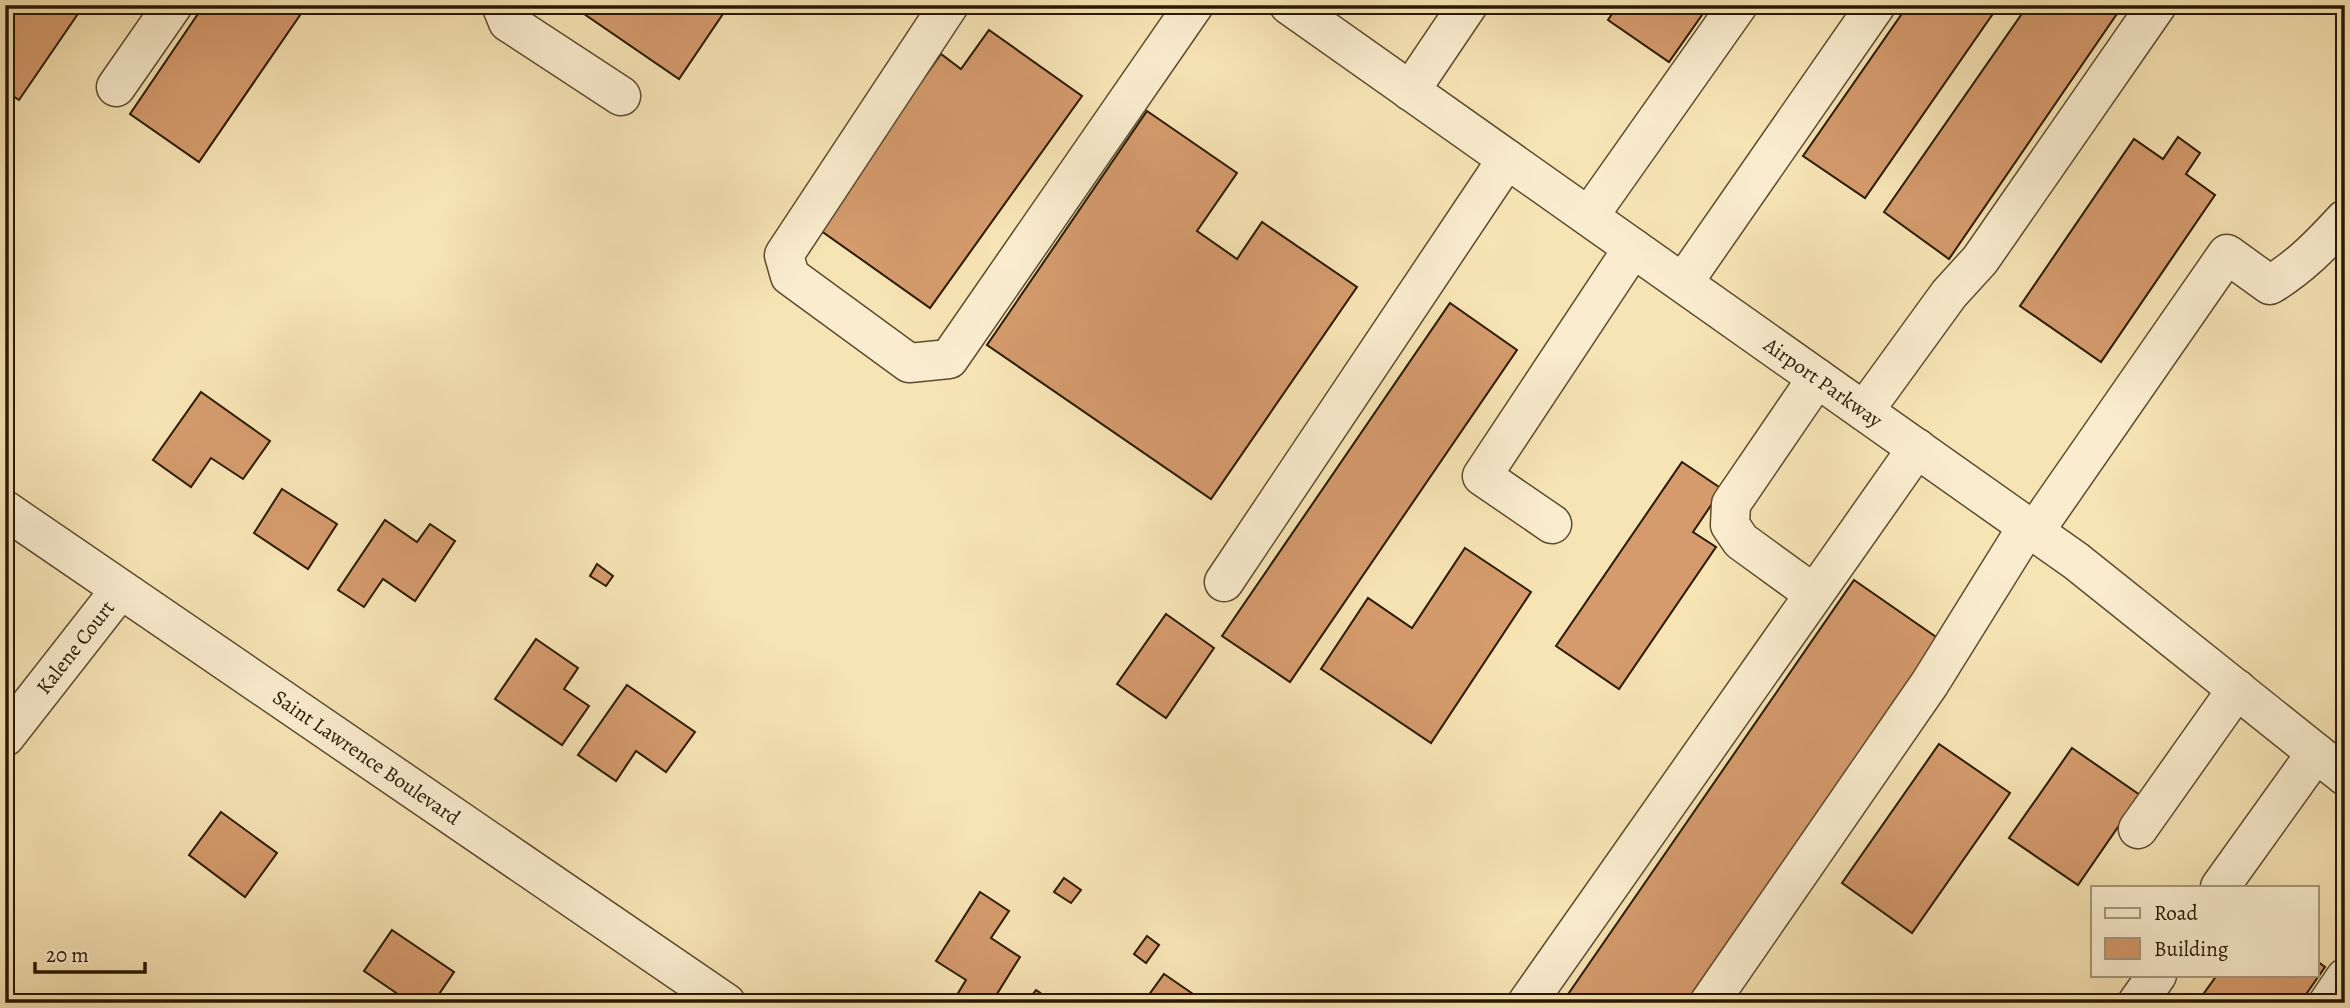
<svg xmlns="http://www.w3.org/2000/svg" width="2350" height="1008" font-family="Alegreya,serif">
	<style>
		.building { fill: #d59b6d; stroke: #291902; stroke-width: 2 }
		.lines { fill: none; stroke-linecap: round; stroke-linejoin: round }
		.minor-casing { stroke: #5c4c2f; stroke-width: 41 }
		.minor { stroke: #faedcf; stroke-width: 38 }
		.labels { text-anchor: middle; dominant-baseline: central; stroke-width: 5; stroke-linejoin: round; paint-order: stroke }
		.street-label { font-size: 21px; fill: #291902; stroke: #faedcf }
	</style>
	<rect width="100%" height="100%" fill="#f7e4b5"/>
	<filter id="stains"><feTurbulence type="fractalNoise" baseFrequency=".00286" numOctaves="4"/><feColorMatrix values="0 0 0 0 .2 0 0 0 0 .09 0 0 0 0 .02 0 0 0 .5 -.17"/></filter>
	<radialGradient id="worn" r=".72"><stop offset=".6" stop-color="#630" stop-opacity="0"/><stop offset="1" stop-color="#630" stop-opacity=".3"/></radialGradient>
	<g class="building">
		<polygon points="5,5 84,5 19,100 5,91"/>
		<polygon points="204,5 307,5 199,162 130,114"/>
		<polygon points="571,5 729,5 679,79"/>
		<polygon points="1618,5 1709,5 1669,62 1608,20"/>
		<polygon points="1908,5 1999,5 1865,198 1803,156"/>
		<polygon points="2028,5 2123,5 1949,259 1884,212"/>
		<polygon points="989,30 1082,96 930,308 817,228 941,54 961,69"/>
		<polygon points="1147,111 1237,173 1197,231 1237,259 1262,222 1357,287 1211,499 987,345"/>
		<polygon points="2178,137 2200,153 2186,174 2215,195 2101,362 2020,306 2134,139 2163,159"/>
		<polygon points="1450,303 1517,350 1290,682 1222,636"/>
		<polygon points="201,392 270,441 243,479 211,458 191,487 153,460"/>
		<polygon points="1682,462 1722,489 1693,532 1716,547 1619,689 1556,646"/>
		<polygon points="282,489 337,524 308,569 254,533"/>
		<polygon points="385,520 417,542 430,524 455,541 415,601 383,579 364,607 338,590"/>
		<polygon points="1465,548 1531,592 1431,743 1321,669 1368,598 1412,628"/>
		<polygon points="597,564 613,576 606,586 590,576"/>
		<polygon points="1854,580 1939,639 1688,1003 1562,1003"/>
		<polygon points="1166,614 1214,648 1166,718 1117,684"/>
		<polygon points="536,639 578,668 564,689 589,706 562,745 495,699"/>
		<polygon points="627,685 695,732 666,772 636,751 616,781 578,755"/>
		<polygon points="1939,744 2010,793 1912,933 1842,883"/>
		<polygon points="2072,748 2140,795 2078,885 2009,838"/>
		<polygon points="221,812 277,853 245,897 189,855"/>
		<polygon points="1064,878 1081,890 1071,903 1054,892"/>
		<polygon points="980,892 1009,911 991,938 1020,957 997,994 1008,1000 1006,1003 952,1003 966,980 936,961"/>
		<polygon points="392,930 454,972 433,1003 411,1003 364,971"/>
		<polygon points="1147,936 1159,945 1146,963 1134,954"/>
		<polygon points="2317,961 2325,967 2300,1003 2197,1003 2217,975 2317,975"/>
		<polygon points="1164,974 1196,996 1192,1003 1143,1003"/>
		<polygon points="1036,990 1055,1003 1026,1003"/>
	</g>
	<g class="lines">
		<defs>
			<g id="minor">
				<polyline points="501,5 508,22 621,96"/>
				<polyline points="949,5 784,255 790,276 909,363 949,359 1194,5"/>
				<path id="s1" d="M1289,5l787,556 269,215"/>
				<polyline points="116,87 173,5"/>
				<polyline points="1410,91 1468,5"/>
				<polyline points="1589,216 1738,5"/>
				<polyline points="1683,283 1876,5"/>
				<polyline points="1864,411 1949,294 1980,260 2157,5"/>
				<path id="s2" d="M5,510l721,493"/>
				<polyline points="1552,524 1482,476 1633,248"/>
				<path d="M2034,532l193,-278 43,31c30,-18 52,-41 75,-66"/>
				<polyline points="1224,582 1507,159"/>
				<polyline points="1814,594 1741,541 1730,525 1731,504 1817,378"/>
				<path id="s3" d="M5,737l115,-147"/>
				<polyline points="2138,829 2237,689"/>
				<polyline points="2220,887 2316,753"/>
				<polyline points="1527,1003 1917,448"/>
				<polyline points="1709,1003 1930,683 2027,527"/>
				<polyline points="2137,1003 2157,975"/>
				<polyline points="2328,1003 2345,978"/>
			</g>
		</defs>
		<use href="#minor" class="minor-casing"/>
		<use href="#minor" class="minor"/>
	</g>
	<g class="labels">
		<g class="street-label">
			<text stroke="none"><textPath href="#s1" startOffset="654">Airport Parkway</textPath></text>
			<text stroke="none"><textPath href="#s3" startOffset="114">Kalene Court</textPath></text>
			<text stroke="none"><textPath href="#s2" startOffset="438">Saint Lawrence Boulevard</textPath></text>
		</g>
	</g>
	<rect width="2350" height="1008" fill="none" stroke="#f7e4b5" stroke-width="28"/>
	<rect x="7" y="7" width="2336" height="994" fill="none" stroke="#291902" stroke-width="3.5"/>
	<rect x="14" y="14" width="2322" height="980" fill="none" stroke="#291902" stroke-width="2"/>
	<rect x="2091" y="886" width="228" height="91" fill="#faedcf" stroke="#a6987d" stroke-width="2"/>
	<rect x="2105" y="908" width="35" height="10" fill="#faedcf" stroke="#a6987d" stroke-width="2"/>
	<text x="2154" y="920" font-size="21" fill="#291902">Road</text>
	<rect x="2105" y="938" width="35" height="21" fill="#d59b6d" stroke="#a6987d" stroke-width="2"/>
	<text x="2154" y="956" font-size="21" fill="#291902">Building</text>
	<path d="M35 962v10h110v-10" fill="none" stroke="#291902" stroke-width="3.5"/>
	<text x="46" y="962" font-size="21" fill="#291902" stroke="#faedcf" stroke-width="5" paint-order="stroke">20 m</text>
	<rect width="100%" height="100%" filter="url(#stains)"/>
	<rect width="100%" height="100%" fill="url(#worn)"/>
</svg>
